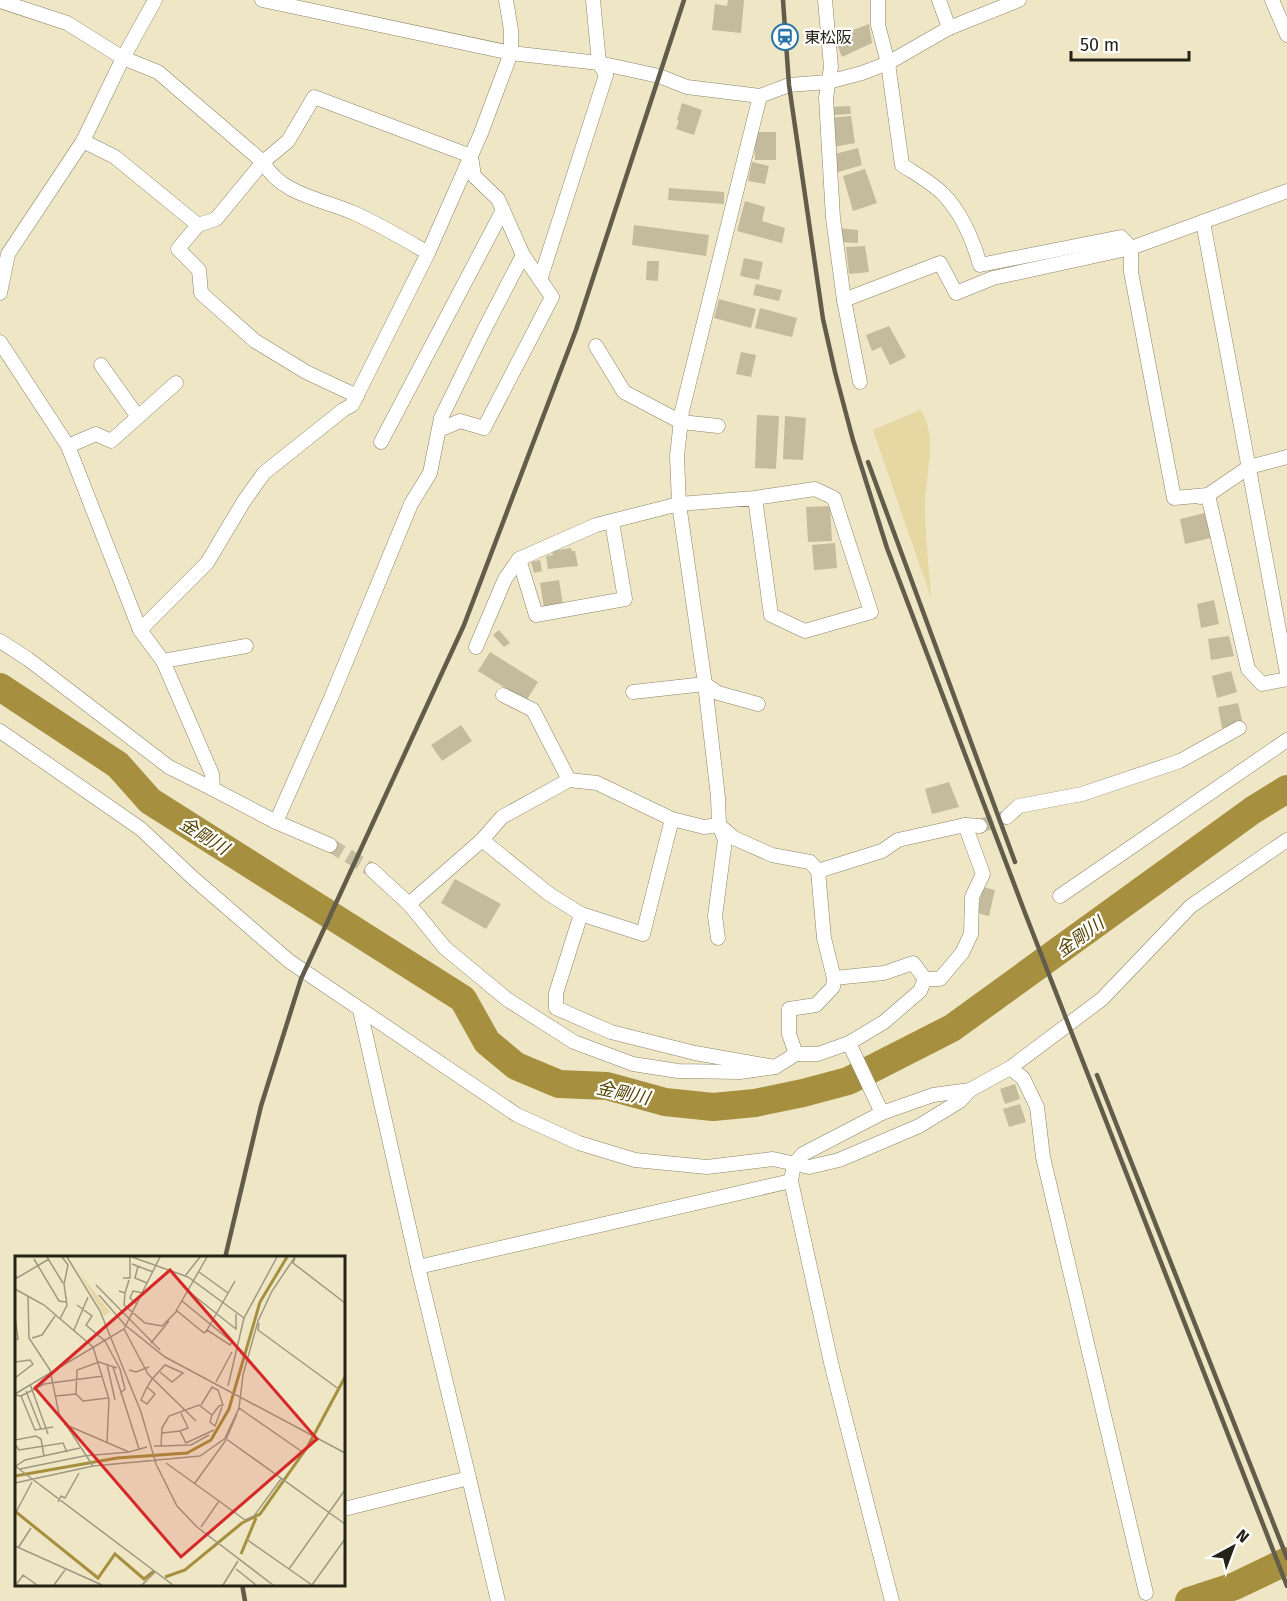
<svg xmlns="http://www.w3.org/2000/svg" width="1287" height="1601" font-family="'Fira Sans','Noto Sans JP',sans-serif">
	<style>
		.green { fill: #e6d7a3 }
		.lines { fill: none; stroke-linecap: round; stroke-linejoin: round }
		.river { stroke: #a6903f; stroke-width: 28 }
		.building { fill: #c4bb9c }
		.street-tunnel { stroke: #c7bfa3; stroke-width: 14; stroke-dasharray: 14 7; stroke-linecap: butt }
		.street-casing { stroke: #8d8467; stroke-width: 15 }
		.street { stroke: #fff; stroke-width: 14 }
		.rail { stroke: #625d4b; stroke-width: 4.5 }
		.labels { text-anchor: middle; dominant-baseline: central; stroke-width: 4.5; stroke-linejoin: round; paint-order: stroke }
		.poi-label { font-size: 16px; fill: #252216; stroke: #fff; text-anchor: start }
		.water-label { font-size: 18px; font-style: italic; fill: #544400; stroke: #fff }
		.inset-river { fill: none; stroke: #a6903f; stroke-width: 3 }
		.inset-road { fill: none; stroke: #9e9880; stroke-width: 1.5 }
		.view { fill: #d62828; fill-opacity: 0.15; stroke: #d62828; stroke-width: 3 }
		.inset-edge { fill: none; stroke: #252216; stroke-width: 3 }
	</style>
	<rect width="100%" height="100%" fill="#efe6c6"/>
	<path class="green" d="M920,410c19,25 5,65 5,95 0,31 4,62 6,93l-58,-168z"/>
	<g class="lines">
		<g class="river">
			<polyline points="0,687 118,765 150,801 463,999 487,1042 516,1066 559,1084 607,1086 665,1102 713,1107 755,1103 803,1093 848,1081 952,1028 1253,810 1287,789"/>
			<polyline points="1189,1601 1235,1586 1287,1561"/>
		</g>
	</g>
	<g class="building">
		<polygon points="728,0 744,0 741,33 712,30 715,4 727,6"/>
		<polygon points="869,24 872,43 842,57 834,37"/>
		<polygon points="682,103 702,110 694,135 676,129 679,121 677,120"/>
		<polygon points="850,106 851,114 831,115 831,107"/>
		<polygon points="851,116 855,143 833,147 830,118"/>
		<polygon points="754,132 776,132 776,160 755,160"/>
		<polygon points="858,148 862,165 835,173 831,155"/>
		<polygon points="752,162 769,166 765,184 748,181"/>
		<polygon points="865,169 877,203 853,211 843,176"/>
		<polygon points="669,188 724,192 724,204 668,200"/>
		<polygon points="745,201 765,207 762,221 785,228 782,243 737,231"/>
		<polygon points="634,225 709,235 706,256 632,245"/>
		<polygon points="839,228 858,230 858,243 839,242"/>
		<polygon points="865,246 869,272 849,274 846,247"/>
		<polygon points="744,258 763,262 759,280 740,276"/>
		<polygon points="647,261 659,261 658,281 646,280"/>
		<polygon points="756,284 782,290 779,301 753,295"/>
		<polygon points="719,299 756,309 751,328 714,318"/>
		<polygon points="760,308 797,318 792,337 755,328"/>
		<polygon points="889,326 906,357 890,365 881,347 872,351 866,335"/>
		<polygon points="741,352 756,355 751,377 736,374"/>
		<polygon points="757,415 779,416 776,469 755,468"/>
		<polygon points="785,416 806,418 803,460 783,459"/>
		<polygon points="830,506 832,541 808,542 806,507"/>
		<polygon points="1205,513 1211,538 1185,544 1180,519"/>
		<polygon points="835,543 837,568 814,570 812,545"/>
		<polygon points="571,548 572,551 575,551 578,566 548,569 546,556 553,555 552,551"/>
		<polygon points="540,560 542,571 534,573 531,562"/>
		<polygon points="559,580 563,605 544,608 540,583"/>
		<polygon points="1214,600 1219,624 1201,628 1197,604"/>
		<polygon points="499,630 510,643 504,647 493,635"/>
		<polygon points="1229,636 1234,656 1211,660 1208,639"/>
		<polygon points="490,652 538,682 526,701 478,671"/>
		<polygon points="1231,671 1237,692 1217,698 1212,676"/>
		<polygon points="1238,703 1243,724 1222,728 1218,707"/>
		<polygon points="461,725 472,741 442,761 431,745"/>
		<polygon points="949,782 959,807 932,814 925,789"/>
		<polygon points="455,879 501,904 486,929 441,903"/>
		<polygon points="983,887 995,890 989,916 977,913"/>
		<polygon points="1015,1084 1020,1099 1005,1104 1000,1089"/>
		<polygon points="1020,1104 1026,1122 1009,1127 1003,1109"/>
	</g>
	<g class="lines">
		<g class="street-tunnel">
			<polyline points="980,826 1007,817"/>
			<polyline points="330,845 372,870"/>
		</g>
		<defs>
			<g id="street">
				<polyline points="262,0 511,53 599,63 659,76 687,87 760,96 789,85 828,82 862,73 888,63 949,28 1019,0"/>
				<polyline points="825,0 831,67 826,98 833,218 844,300 860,382"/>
				<path d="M878,0v25l10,38 14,102c14,9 31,18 42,30 18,19 29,45 36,70l141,-28 10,11v24l43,226 34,-3 40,174 14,15 25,-5"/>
				<polyline points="939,0 949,28"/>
				<polyline points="1272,0 1287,35"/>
				<path d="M0,1l67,22 56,35 35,14 105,90c18,33 59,37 91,51 25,11 50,26 74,40"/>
				<polyline points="83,141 115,157 198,225 216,219 263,162 288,141 314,97 471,156"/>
				<polyline points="1203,222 1287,673"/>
				<polyline points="198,225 178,249 199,270 201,293 255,341 306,372 357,396"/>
				<polyline points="540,280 606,75 599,63 593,0"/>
				<polyline points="0,293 8,254 83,141 123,58 155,0"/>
				<polyline points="844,300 940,263 956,293 993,278 1131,248 1287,191"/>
				<polyline points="0,342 68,446 140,630 163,661 212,774 213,789 276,822 330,845"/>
				<polyline points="596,346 624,392 681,422 718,426"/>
				<polyline points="101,365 138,417"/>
				<polyline points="439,430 460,421 484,428 552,297 523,255 498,199 474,176 471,156"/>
				<polyline points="381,442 503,210"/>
				<polyline points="68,446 96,434 111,441 176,383"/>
				<polyline points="1200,497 1208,495 1249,467 1287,457"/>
				<polyline points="612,522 625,599 536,615 519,559 596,525 679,504 755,498 815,489 834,498 871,612 805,631 771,615 755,498"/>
				<polyline points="140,630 207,563 244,501 264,473 343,410 352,405 428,253 481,133 511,53 511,30 506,0"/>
				<polyline points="0,641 28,659 169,767 213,789"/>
				<polyline points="476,647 505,579 519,559"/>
				<polyline points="163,661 246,646"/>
				<polyline points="633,692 705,684 718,693 758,704"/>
				<polyline points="503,695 533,710 569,780"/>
				<polyline points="0,731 141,829 193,878 289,961 517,1115 579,1143 635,1160 707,1167 773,1159 809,1167 839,1160 919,1126 960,1101 970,1090"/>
				<polyline points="1007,817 1019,806 1082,794 1180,761 1239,728"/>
				<polyline points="276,822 331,698 411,504 430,473 441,418 484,330 523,255"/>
				<polyline points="965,825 980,826"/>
				<polyline points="482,840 549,894 581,914 556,993 556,1008 611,1032 695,1053 775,1067"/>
				<polyline points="372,870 409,904 482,840 502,817 569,780 597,783 672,819 704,827 719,825 734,838 772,855 810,862 818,871 824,938 834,978 833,987 816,1005 789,1009 789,1034 796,1054 818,1054 849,1043 884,1022 920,991 925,979"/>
				<polyline points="818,871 882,851 898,840 965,825 983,874 972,897 971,934 962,953 940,979 925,979 913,963 884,973 834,978"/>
				<polyline points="1060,896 1287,740"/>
				<polyline points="409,904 445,948 508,1000 574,1042 633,1064 678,1071 740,1072 775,1067 796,1054"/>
				<polyline points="581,914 643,934 672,819"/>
				<polyline points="718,938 715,916 725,840 719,825 718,797 705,684 679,504 677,456 682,411 760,96"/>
				<polyline points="360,1010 418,1267 469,1478"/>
				<polyline points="849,1043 882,1113"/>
				<polyline points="1010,1068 1023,1078 1037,1107 1043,1157 1146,1593"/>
				<polyline points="418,1267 791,1181"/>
				<polyline points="344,1509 469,1478 498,1601"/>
				<polyline points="892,1601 832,1367 791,1181 794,1164 803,1154 882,1113 933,1095 970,1090 1010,1068 1102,999 1191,906 1287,840"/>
			</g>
		</defs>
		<use href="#street" class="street-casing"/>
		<use href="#street" class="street"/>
		<g class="rail">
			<polyline points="783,0 789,85 823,319 835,372 853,440 887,548 1025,913 1287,1586"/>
			<polyline points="868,462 1015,862"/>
			<polyline points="1097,1075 1287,1558"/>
			<polyline points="225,1258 261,1106 301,979 464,625 576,330 684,0"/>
			<polyline points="242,1584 245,1601"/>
		</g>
	</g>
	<defs>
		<symbol id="station-ring" viewBox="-11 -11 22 22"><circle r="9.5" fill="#fff" stroke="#2b74a8" stroke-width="1.5"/><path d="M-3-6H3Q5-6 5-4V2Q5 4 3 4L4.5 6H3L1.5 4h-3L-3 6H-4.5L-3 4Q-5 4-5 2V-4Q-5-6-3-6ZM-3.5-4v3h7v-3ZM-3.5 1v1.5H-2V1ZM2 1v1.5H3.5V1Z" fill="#2b74a8"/></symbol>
	</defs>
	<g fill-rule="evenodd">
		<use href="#station-ring" x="770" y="22" width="30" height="30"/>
	</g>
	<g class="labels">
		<g class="poi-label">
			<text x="804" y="37">東松阪</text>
		</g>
		<g class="water-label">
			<text transform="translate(204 836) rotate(32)">金剛川</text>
			<text transform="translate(1080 937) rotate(-36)">金剛川</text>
			<text transform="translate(623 1093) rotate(12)">金剛川</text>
		</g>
	</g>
	<g transform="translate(15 1256)">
		<rect width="330" height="330" fill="#efe6c6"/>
		<path d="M62,14l33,42 -6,4 -13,-24z" fill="#e6d7a3"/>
		<path class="inset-river" d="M0,220l102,-18 70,-5 24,-13 18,-31 31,-107 27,-45M1,256l82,66 17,-24 29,25 10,-8M227,267l18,-9 48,-68 37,-69M226,298l15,-36M150,321l20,-7 57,-47"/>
		<path class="inset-road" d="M32,1l16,26M52,1l33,54 41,101 15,52 21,42 20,21 76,58M117,1l56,20 56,41M280,2l-2,5 52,40M19,3l25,42 7,1M117,8l21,8M123,10l-3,12 12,5M184,16l29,21M0,19l2,3 32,-19M170,20l15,-19M108,22h7v-21M81,29l64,65M0,33l29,16 49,42 16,52 -2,43M104,35l6,2 4,-13M173,35l48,38v-15M110,37l-1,12 21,18 17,3 15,-15 27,22 3,-3 23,15 2,-3 -50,-41M84,39l26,30 40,32 180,96M13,41l1,41 21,32 9,44 34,52M122,48l-7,-6 3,-7 10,2M62,49l15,11 -6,9 19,16 15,28 5,20 -5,4M161,55l31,-54M0,61l3,22 -3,1M45,63l7,-14 -3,-21 4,-19 -6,-8M244,67l-1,7 82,60M109,73l24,45 48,47M59,74l14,-33M192,74l28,-49M17,82l10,-3 13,-19M136,87l18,-22M0,106l15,-2 3,4 -18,14M92,108l8,36M98,111l26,82M114,114l7,2 13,-5M201,126l16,-30M15,128l18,50M213,130l16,-68 33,-61M132,131l8,7 -8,10 -6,-4 5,-11 6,-10 13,-14 18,8 -11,9 -12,-10M11,135l15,38M0,138l109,-65 36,-72M61,138l7,7 25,-3M0,139l6,1 14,34 18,-3M6,140l23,-12 59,-8M41,140l20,-2 1,-24 22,-8 18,6M186,149l11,-18 6,3 5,15 -4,1 -7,9 -2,7 5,4 7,-19M224,152l62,43M49,168l65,28 18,-5M165,175l8,-3 -7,-15M147,177l18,-2 6,12 28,-13M210,182l14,-30 4,-33 15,-54 14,-30 23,-34M210,182l120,86M0,187v-3l21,-4 5,3 3,17M0,188l4,6 44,-7 4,9M139,190h7l1,-18 7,-12 30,-11 13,10M146,190l30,-1 18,-10M151,207l53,38M0,210l158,119M1,210l9,-6 55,-12M5,213l64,-13 45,-4M0,227l78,-17 107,-10 27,-19 10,-23M180,227l31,-43M43,246l3,-6 4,2 14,-25M0,258l17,-32M186,271l18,-26 26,19 9,-4 27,-37M231,283l66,46M0,290l87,39M3,292l13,-20M221,313l20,16M274,313l56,-79M1,329l7,-10 14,10M39,329l11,-15M127,329l13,-13M208,329l15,-24M297,329l33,-46"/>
		<path class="view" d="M155,14l147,169 -136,118 -146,-169z"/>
		<rect width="330" height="330" class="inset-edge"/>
	</g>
	<g transform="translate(1233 1547) rotate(41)" stroke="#ffffff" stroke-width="4.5" paint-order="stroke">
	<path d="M0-4.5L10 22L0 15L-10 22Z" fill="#252216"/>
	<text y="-9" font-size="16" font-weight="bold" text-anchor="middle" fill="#252216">N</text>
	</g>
	<path d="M1071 51v9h118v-9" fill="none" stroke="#252216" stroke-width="3"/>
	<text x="1080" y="51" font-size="18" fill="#252216" stroke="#ffffff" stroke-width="4.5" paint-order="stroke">50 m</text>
</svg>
